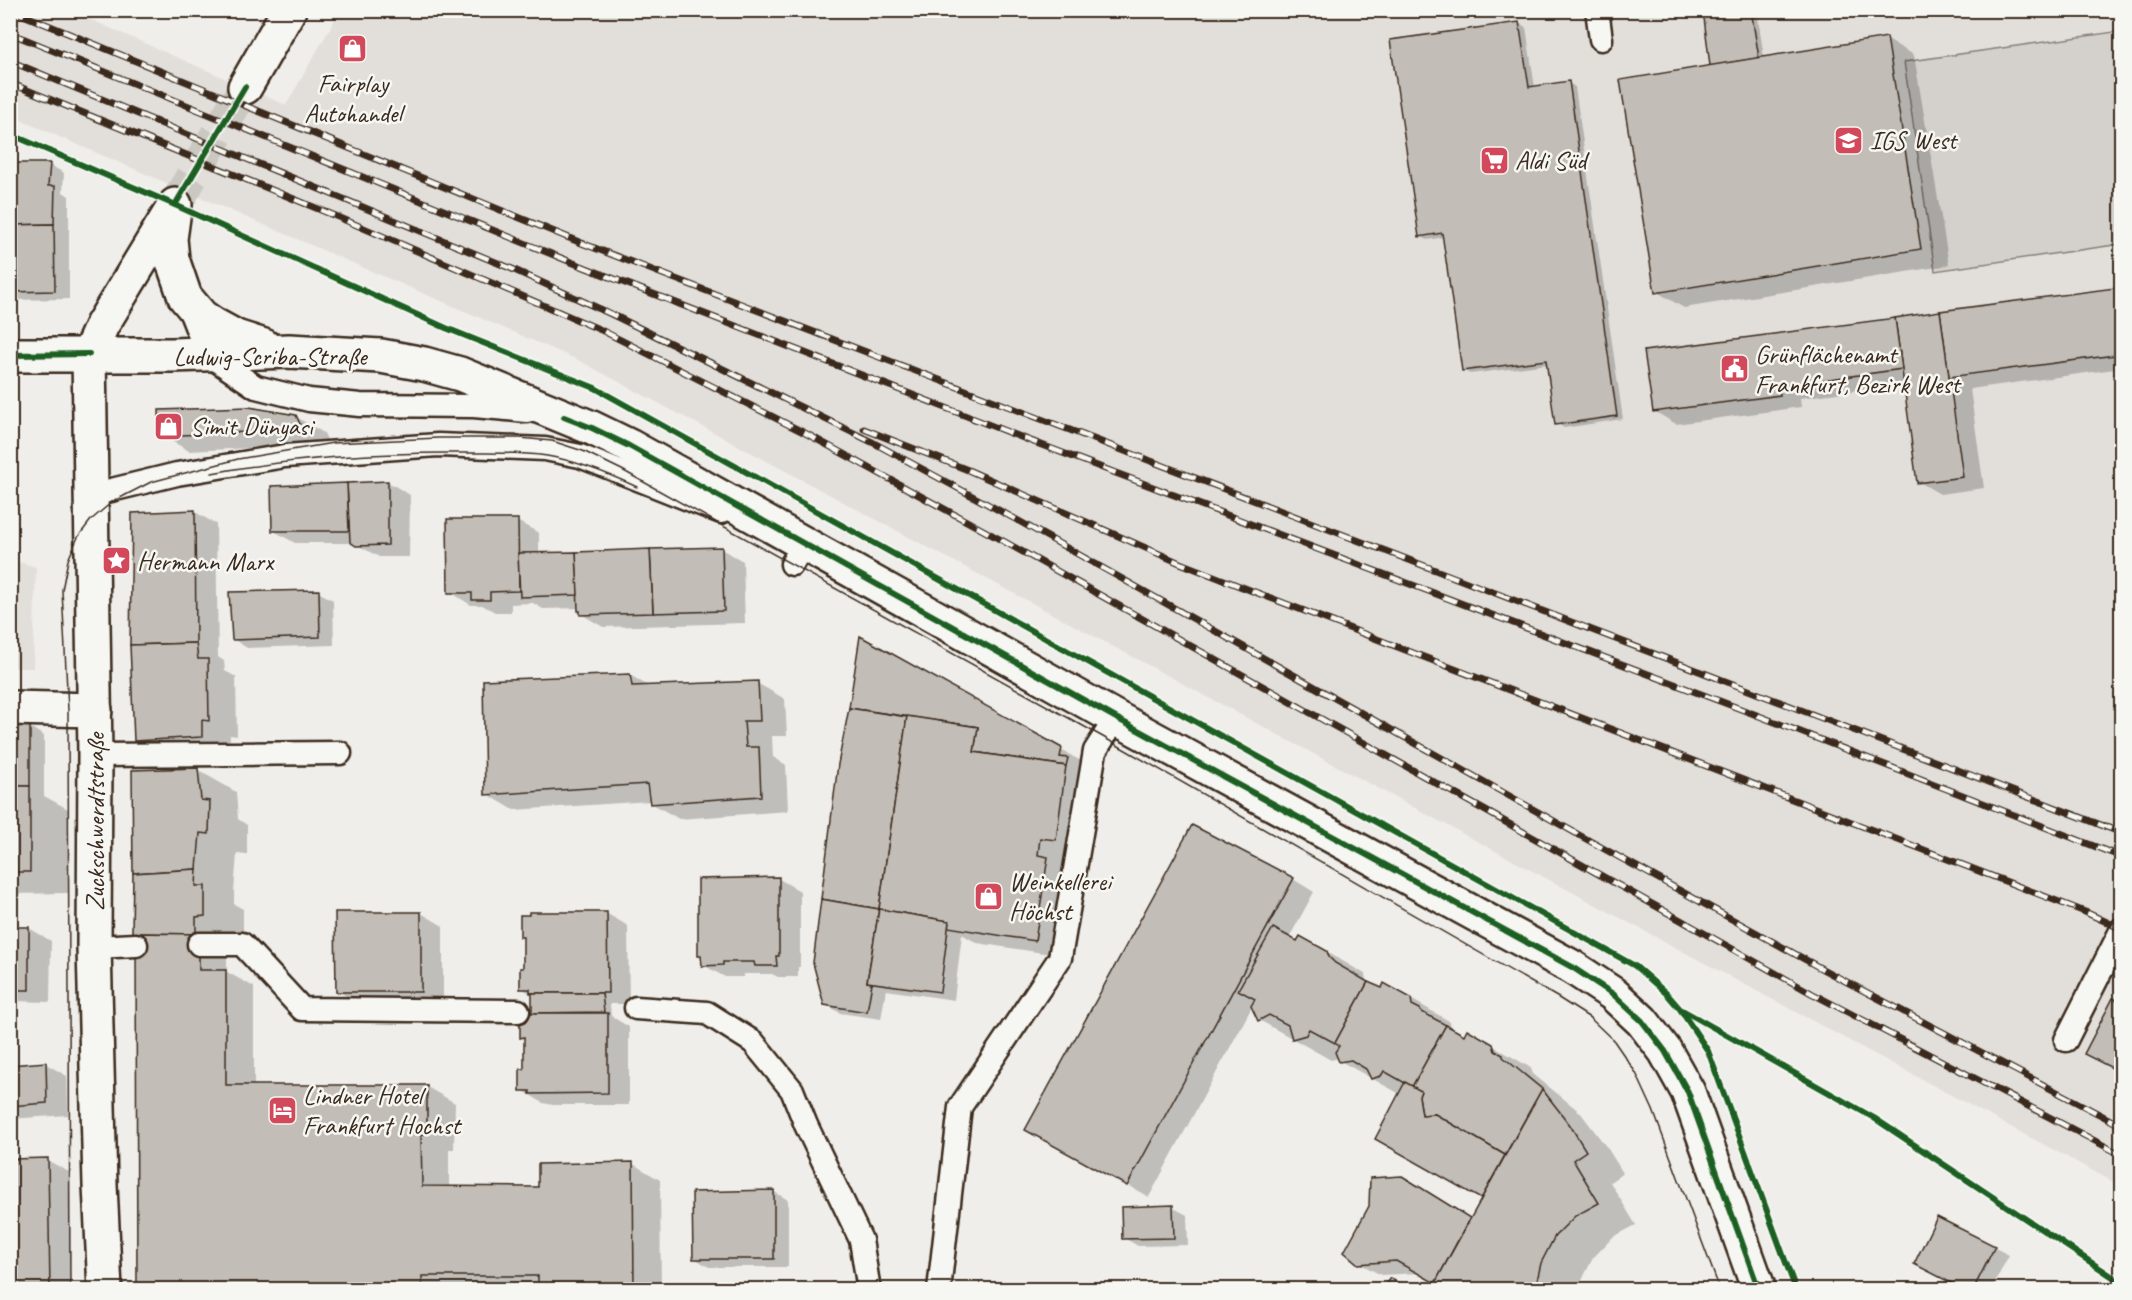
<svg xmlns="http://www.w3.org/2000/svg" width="2132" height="1300" font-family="Caveat,sans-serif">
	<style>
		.built { fill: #e2dfdb }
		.green { fill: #d4d1cc; stroke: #887e75; stroke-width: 1.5 }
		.shadow { fill: #0003 }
		.building { fill: #c2bdb7; stroke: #3b2a1e; stroke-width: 1.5 }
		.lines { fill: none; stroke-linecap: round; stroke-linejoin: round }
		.secondary-tunnel { stroke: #cbc7c1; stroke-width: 33; stroke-dasharray: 33 16; stroke-linecap: butt }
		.lane-casing { stroke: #3b2a1e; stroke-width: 27 }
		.street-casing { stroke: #3b2a1e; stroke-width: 38 }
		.secondary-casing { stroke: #3b2a1e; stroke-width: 38 }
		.lane { stroke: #f6f6f2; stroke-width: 22 }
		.street { stroke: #f6f6f2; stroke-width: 33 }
		.secondary { stroke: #f6f6f2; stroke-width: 33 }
		.tram { stroke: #3b2a1e; stroke-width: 1.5 }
		.rail-casing { stroke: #3b2a1e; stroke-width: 7 }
		.rail { stroke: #f6f6f2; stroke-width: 4.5; stroke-dasharray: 14; stroke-linecap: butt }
		.cycleway-casing { stroke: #f6f6f2; stroke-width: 10 }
		.cycleway { stroke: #1b5e20; stroke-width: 6 }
		.labels { text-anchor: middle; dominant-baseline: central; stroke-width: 5; stroke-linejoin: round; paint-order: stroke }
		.poi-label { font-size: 26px; fill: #3b2a1e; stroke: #f6f6f2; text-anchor: start }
		.street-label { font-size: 26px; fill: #3b2a1e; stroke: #f6f6f2 }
	</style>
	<rect width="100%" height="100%" fill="#efeeea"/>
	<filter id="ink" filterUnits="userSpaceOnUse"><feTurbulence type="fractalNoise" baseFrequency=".0167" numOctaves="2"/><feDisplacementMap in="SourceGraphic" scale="12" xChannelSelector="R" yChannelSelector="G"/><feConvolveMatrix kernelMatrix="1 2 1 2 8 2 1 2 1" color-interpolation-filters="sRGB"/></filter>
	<g filter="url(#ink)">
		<g class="built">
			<polygon points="11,11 71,11 286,105 340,11 2121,11 2121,1186 578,360 11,116"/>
			<polygon points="11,560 36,567 33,668 11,668"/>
		</g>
		<polygon class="green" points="2121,31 2121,244 1935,271 1904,62"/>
		<g class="shadow">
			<polygon points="1704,10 1757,10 1764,58 1886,39 1914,55 1949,265 1684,308 1657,292 1712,67"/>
			<polygon points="1519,23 1526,27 1535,88 1569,83 1575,87 1623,419 1564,428 1557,424 1548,364 1470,374 1463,370 1444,237 1427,240 1420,236"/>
			<polygon points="10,164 50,165 64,173 63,192 69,196 69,299 11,300 11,338 10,338"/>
			<polygon points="2122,289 2122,368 1970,389 1984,488 1940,494 1919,482 1905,384 1800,398 1801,407 1676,424 1654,411"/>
			<polygon points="296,417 324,433 327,440 319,445 189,451 161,435"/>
			<polygon points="388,482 410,495 409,557 379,557 354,543 295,543 274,531 272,487"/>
			<polygon points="195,512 216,524 218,657 224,661 225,671 236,677 237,736 230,735 229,752 163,756 135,740"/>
			<polygon points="517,521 539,533 539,554 721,549 743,561 745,623 603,627 581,614 581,608 543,609 533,603 511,604 511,612 495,612 482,605 471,605 450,592"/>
			<polygon points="318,592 333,600 334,645 247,648 233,639"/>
			<polygon points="630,675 650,687 757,683 785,699 787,736 772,736 773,757 786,765 788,811 679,819 651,803 651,801 514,810 487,794"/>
			<polygon points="853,694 1061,750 1083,762 1063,956 977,943 962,934 954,1000 886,990 881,1019 840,1013 825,1004 839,764"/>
			<polygon points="10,727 30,727 44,736 44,796 68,809 68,893 10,894"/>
			<polygon points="198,770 236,792 238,819 247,825 247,855 237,854 234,892 234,904 243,909 243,937 227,955 227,972 254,987 254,1087 427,1087 455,1103 454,1149 449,1149 449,1188 540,1189 633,1164 660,1180 661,1290 138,1290 138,935 134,933"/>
			<polygon points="779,879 800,891 800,967 798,967 798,977 778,977 772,974 744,974 744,977 725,977 703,965"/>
			<polygon points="1293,879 1314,892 1289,938 1327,952 1365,974 1366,980 1372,985 1411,999 1449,1021 1450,1028 1465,1037 1468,1031 1531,1068 1533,1074 1580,1112 1608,1149 1623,1173 1610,1182 1636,1225 1613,1237 1593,1258 1577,1290 1433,1290 1437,1283 1419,1273 1381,1275 1359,1263 1424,1190 1471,1220 1483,1198 1377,1138 1400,1094 1340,1061 1339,1058 1331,1060 1259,1020 1253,1005 1149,1197 1048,1142"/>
			<polygon points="421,913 443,926 443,1004 359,1003 337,991"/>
			<polygon points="606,913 628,926 629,1004 610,1004 611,1016 629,1027 629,1105 553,1105 543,1103 522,1090 526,1071 525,1039 521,1037 534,1014 533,995 521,988 525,970 525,938 521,936"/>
			<polygon points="10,928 29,928 51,941 50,1002 10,1001"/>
			<polygon points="46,1064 67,1076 68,1115 10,1119 10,1066"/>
			<polygon points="47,1160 69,1172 70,1290 10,1290"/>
			<polygon points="773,1191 788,1200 788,1267 709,1267 694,1258"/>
			<polygon points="1172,1207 1187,1215 1188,1245 1138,1246 1124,1238"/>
			<polygon points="1938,1219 2009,1255 1991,1290 1966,1290"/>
		</g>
		<g class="building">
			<polygon points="1703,10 1751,10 1759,58 1710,66"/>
			<polygon points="1519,22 1529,87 1569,81 1617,416 1555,425 1546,360 1462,371 1442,233 1419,237 1390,40"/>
			<polygon points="1887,37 1921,249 1655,293 1620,80"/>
			<polygon points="10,163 50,163 48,186 55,186 54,224 10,225"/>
			<polygon points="54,224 55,291 10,292 10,225"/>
			<polygon points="2122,287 2122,354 1949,377 1940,311"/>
			<polygon points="1940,311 1963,477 1917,483 1895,318"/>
			<polygon points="1895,318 1902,369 1779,386 1780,395 1653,412 1644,351"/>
			<polygon points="249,407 296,415 300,424 290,430 160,436 159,410"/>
			<polygon points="388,481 388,545 356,546 350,542 347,483"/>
			<polygon points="347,483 349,531 272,531 271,486"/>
			<polygon points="195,510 196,643 130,645 132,513"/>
			<polygon points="447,519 518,519 519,591 490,592 490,600 472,600 472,593 448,593"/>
			<polygon points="722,547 724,611 653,613 650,549"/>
			<polygon points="650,549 653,613 580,615 580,611 578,611 576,552"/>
			<polygon points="576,552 578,595 520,597 518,553"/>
			<polygon points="319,590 320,637 232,640 229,592"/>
			<polygon points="860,636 1062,748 1060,757 1068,758 1066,766 974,752 978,727 849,708"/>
			<polygon points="196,643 198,659 208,659 209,721 202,720 202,737 134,741 130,645"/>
			<polygon points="630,674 632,686 758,681 760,721 744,721 746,747 759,747 761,796 650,804 647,784 485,795 483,680"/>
			<polygon points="849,708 907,717 879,909 821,899 838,764"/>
			<polygon points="907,716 978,727 974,752 1066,766 1056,840 1040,838 1038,855 1048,857 1035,941 948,927 949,921 879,909"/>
			<rect x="10" y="726" width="20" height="60"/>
			<polygon points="198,768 201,800 210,801 209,834 200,833 197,869 133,873 132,770"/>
			<rect x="10" y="786" width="20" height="86"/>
			<polygon points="1192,825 1294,878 1127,1186 1025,1130"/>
			<polygon points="197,869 196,886 205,886 205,916 196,917 196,934 132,933 133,873"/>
			<polygon points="779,877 779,956 776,956 777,966 755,966 754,962 723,962 723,965 702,966 701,956 698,956 698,879"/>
			<polygon points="821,899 879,909 867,982 872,983 867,1012 824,1005 813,963"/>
			<polygon points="879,909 949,921 940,992 867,982"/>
			<polygon points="335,912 421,912 421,992 336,992"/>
			<polygon points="529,912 607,912 608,993 530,993 530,989 520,989 520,968 523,968 523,937 520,937 520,915 529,915"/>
			<rect x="10" y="927" width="19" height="63"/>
			<polygon points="1273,928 1297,941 1300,936 1327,951 1329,957 1335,963 1368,982 1335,1043 1309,1029 1306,1035 1292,1039 1288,1025 1269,1015 1258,1021 1251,1006 1255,999 1238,990"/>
			<polygon points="136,933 199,934 199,970 226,970 226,1085 427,1085 427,1134 421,1134 422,1186 538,1187 538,1164 633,1162 634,1290 538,1290 538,1276 422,1276 422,1290 137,1290"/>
			<polygon points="1368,982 1382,988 1384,983 1411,998 1412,1005 1420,1009 1420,1011 1446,1025 1412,1087 1384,1071 1381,1076 1371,1079 1366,1069 1351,1060 1339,1062 1335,1052 1339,1046 1335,1043"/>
			<polygon points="532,993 602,993 604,1012 532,1013"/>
			<polygon points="2113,998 2122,1003 2122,1073 2084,1054"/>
			<polygon points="530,1013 608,1013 608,1093 530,1094 530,1091 520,1091 520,1069 524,1069 524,1037 520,1038 520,1015 530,1015"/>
			<polygon points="1446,1025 1464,1035 1467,1029 1493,1044 1495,1051 1503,1055 1503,1057 1542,1089 1505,1155 1435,1114 1422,1115 1419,1096 1421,1091 1412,1087"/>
			<polygon points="46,1062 47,1103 10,1106 10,1065"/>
			<polygon points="1405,1082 1421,1091 1419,1096 1422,1115 1435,1114 1505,1155 1481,1199 1375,1139"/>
			<polygon points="1542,1089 1570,1125 1586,1151 1573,1160 1599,1203 1575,1216 1555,1236 1541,1263 1535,1290 1431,1290"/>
			<polygon points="48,1158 50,1290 10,1290 10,1159"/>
			<polygon points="1402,1176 1470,1218 1435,1283 1396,1261 1358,1264 1344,1252 1369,1206 1370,1178"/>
			<polygon points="774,1190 774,1259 693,1259 692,1192"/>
			<polygon points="1173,1205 1174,1238 1122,1239 1121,1207"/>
			<polygon points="1937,1217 1995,1246 1973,1290 1965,1290 1914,1264"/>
			<polygon points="1390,1278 1410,1290 1267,1290 1267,1287 1384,1286"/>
			<polygon points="1149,1285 1196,1285 1197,1290 1149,1290"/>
		</g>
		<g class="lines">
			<polyline class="secondary-tunnel" points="175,205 245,87"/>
			<defs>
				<g id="lane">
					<polyline points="1597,10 1601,39"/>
					<polyline points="189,308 207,354 256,387 309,400 360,405 474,406 527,411"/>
					<polyline points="91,495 177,474 285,456 438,445 545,449 580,456 721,512"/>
					<polyline points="791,538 804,543 792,564"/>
					<polyline points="95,755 340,753"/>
					<polyline points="199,944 242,944 302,1009 518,1011"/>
					<polyline points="94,947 136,945"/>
					<polyline points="636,1008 707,1013 753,1042 792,1090 806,1125 861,1240 869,1290"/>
					<polyline points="2066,1040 2122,929"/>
					<polyline points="939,1290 960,1107 1060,958 1095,751 1116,718"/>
				</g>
				<polyline id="street" points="10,708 95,710"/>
				<g id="secondary">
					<polyline points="245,87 289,10"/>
					<polyline points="174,210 170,239 172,259 185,297 201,316 214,325 236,337 264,346"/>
					<polyline points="10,355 172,355 289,351 381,356 424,364 460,374 592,428 629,446 1116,718 1572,967 1613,994 1642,1021 1665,1051 1688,1092 1759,1290"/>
					<polyline points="105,1290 100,1185 94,947 95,755 89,354 102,325 175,205"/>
				</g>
			</defs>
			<use href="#lane" class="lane-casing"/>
			<use href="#street" class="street-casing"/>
			<use href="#secondary" class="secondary-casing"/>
			<use href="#lane" class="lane"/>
			<use href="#street" class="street"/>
			<use href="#secondary" class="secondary"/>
			<g class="tram">
				<path d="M212,473c82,-15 169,-21 253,-20 27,0 55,-1 82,3 31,5 62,18 90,31"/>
				<polyline points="70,1290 68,710 62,590 68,560 78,537 91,520 112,502 151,482 238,459 333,443 438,438 520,438 552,441 583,451 622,470 1103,737 1557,997 1590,1018 1614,1041 1636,1073 1653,1110 1720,1290"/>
			</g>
			<defs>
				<g id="rail">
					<polyline points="11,10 579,242 2122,833"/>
					<polyline points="10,33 571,262 1031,441 1754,714 2122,857"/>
					<polyline points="10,61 510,268 611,314 874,443 1017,520 1579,835 1826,971 2122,1126"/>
					<polyline points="10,83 338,217 601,330 807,434 1005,542 1813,994 2122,1155"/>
					<polyline points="864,429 968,470 1180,563 2085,912 2122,929"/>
				</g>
			</defs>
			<use href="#rail" class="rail-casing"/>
			<use href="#rail" class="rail"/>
			<defs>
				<g id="cycleway">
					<polyline points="10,134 175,205 446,328 595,388 1635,966 1667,994 1680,1009 1708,1051 1796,1290"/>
					<polyline points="175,205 245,87"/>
					<polyline points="10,355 89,354"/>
					<polyline points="564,417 592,428 629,446 1116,718 1572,967 1613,994 1642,1021 1665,1051 1688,1092 1759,1290"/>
					<polyline points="1684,1011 1874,1118 2122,1283"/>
				</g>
			</defs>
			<use href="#cycleway" class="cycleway-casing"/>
			<use href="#cycleway" class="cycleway"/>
		</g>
	</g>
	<defs>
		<symbol id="shop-square" viewBox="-11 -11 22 22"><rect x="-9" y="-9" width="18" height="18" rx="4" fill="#d1495b" stroke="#f6f6f2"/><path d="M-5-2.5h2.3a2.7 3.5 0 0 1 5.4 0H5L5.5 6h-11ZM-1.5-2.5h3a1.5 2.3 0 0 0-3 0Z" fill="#fff"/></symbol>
		<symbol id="school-square" viewBox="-11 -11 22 22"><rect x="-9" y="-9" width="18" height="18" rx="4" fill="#d1495b" stroke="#f6f6f2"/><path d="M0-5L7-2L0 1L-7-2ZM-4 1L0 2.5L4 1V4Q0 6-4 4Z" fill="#fff"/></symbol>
		<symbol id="supermarket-square" viewBox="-11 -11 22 22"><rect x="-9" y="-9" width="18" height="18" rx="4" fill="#d1495b" stroke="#f6f6f2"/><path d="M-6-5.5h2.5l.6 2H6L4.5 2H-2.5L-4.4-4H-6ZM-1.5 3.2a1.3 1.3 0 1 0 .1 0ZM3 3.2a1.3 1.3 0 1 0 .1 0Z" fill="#fff"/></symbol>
		<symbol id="civic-square" viewBox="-11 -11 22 22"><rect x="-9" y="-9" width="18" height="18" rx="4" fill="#d1495b" stroke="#f6f6f2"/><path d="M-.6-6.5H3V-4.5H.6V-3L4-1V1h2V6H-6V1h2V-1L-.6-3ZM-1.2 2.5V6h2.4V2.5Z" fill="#fff"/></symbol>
		<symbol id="sight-square" viewBox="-11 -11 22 22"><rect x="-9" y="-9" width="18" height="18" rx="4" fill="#d1495b" stroke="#f6f6f2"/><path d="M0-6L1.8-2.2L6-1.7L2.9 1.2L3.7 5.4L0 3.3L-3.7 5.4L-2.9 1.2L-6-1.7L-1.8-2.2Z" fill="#fff"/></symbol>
		<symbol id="hotel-square" viewBox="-11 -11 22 22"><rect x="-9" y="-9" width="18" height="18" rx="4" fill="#d1495b" stroke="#f6f6f2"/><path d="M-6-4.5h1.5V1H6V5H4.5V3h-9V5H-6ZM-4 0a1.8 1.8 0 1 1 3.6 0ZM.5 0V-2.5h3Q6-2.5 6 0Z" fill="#fff"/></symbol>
	</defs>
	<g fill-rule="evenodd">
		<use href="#shop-square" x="336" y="32" width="33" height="33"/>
		<use href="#school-square" x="1832" y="124" width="33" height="33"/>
		<use href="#supermarket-square" x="1478" y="144" width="33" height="33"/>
		<use href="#civic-square" x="1718" y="352" width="33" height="33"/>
		<use href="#shop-square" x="152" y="410" width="33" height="33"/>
		<use href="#sight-square" x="100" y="544" width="33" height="33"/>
		<use href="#shop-square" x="972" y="880" width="33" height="33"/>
		<use href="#hotel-square" x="266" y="1094" width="33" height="33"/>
	</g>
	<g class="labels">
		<g class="poi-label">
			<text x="353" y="83" text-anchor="middle">Fairplay<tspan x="353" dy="30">Autohandel</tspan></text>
			<text x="1870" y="140">IGS West</text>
			<text x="1515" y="160">Aldi Süd</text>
			<text x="1755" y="354">Grünflächenamt<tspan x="1755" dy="30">Frankfurt, Bezirk West</tspan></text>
			<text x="190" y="426">Simit Dünyasi</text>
			<text x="137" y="561">Hermann Marx</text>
			<text x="1009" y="881">Weinkellerei<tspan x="1009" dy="30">Höchst</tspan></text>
			<text x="303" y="1095">Lindner Hotel<tspan x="303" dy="30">Frankfurt Hochst</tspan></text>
		</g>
		<g class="street-label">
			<text x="270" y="356">Ludwig-Scriba-Straße</text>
			<text transform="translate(95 822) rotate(-90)">Zuckschwerdtstraße</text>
		</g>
	</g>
	<rect width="2132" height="1300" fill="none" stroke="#f6f6f2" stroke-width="36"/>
	<rect x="18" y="18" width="2096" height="1264" fill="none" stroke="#3b2a1e" stroke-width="2" filter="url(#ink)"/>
</svg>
